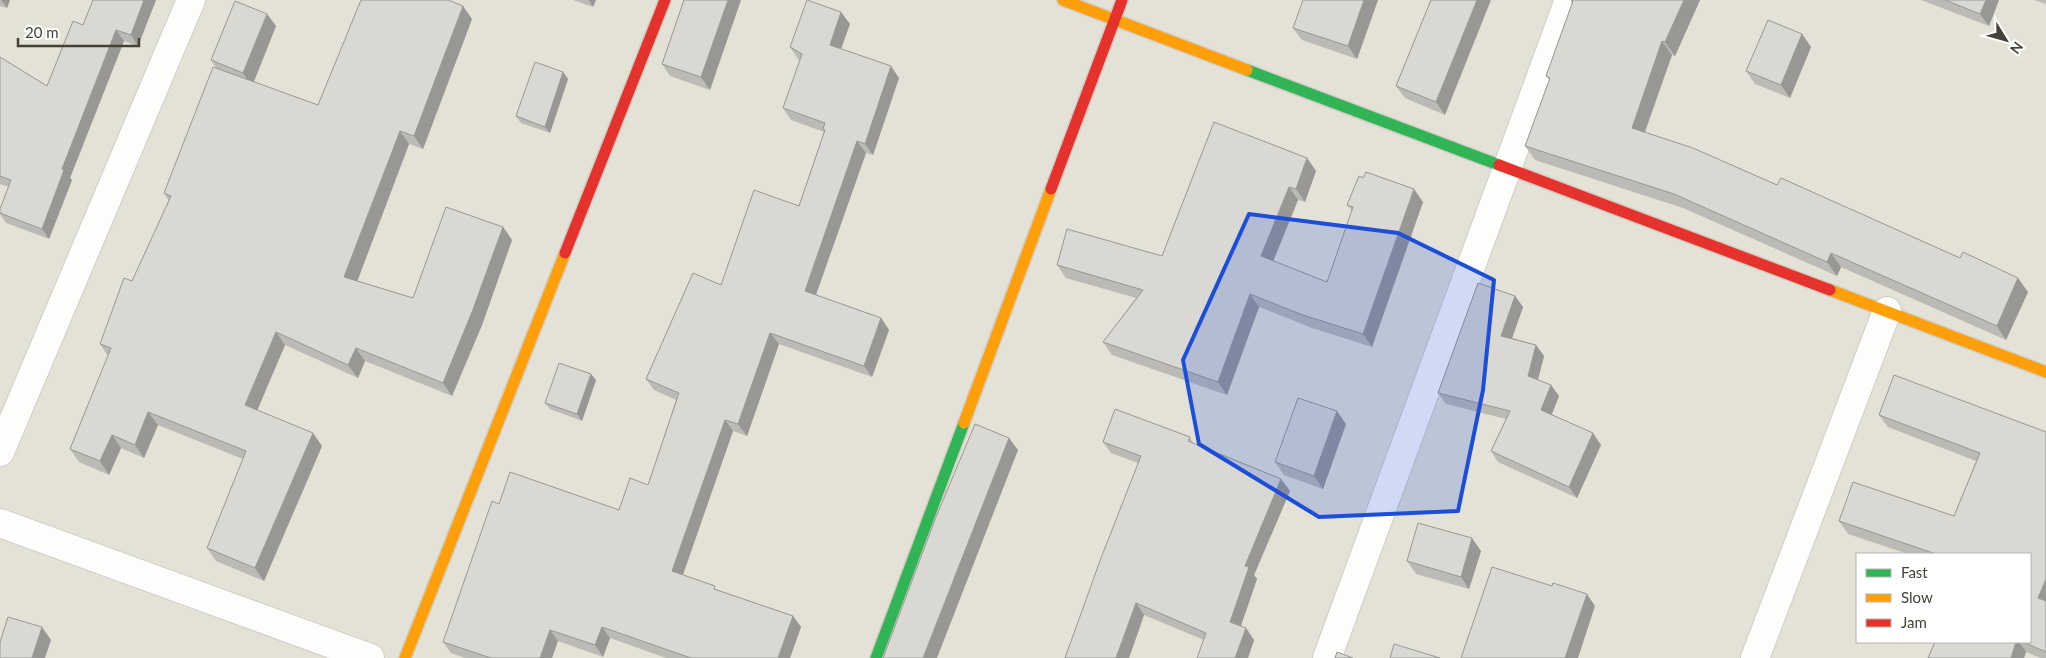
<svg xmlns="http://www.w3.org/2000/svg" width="2046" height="658" font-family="Lato,sans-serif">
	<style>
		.residential { fill: #e4e1d7; fill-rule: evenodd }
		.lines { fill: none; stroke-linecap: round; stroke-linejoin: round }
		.street-casing { stroke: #cecdc7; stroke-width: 30 }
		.fast-casing { stroke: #cfccc1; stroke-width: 14 }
		.slow-casing { stroke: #cfccc1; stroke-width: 14 }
		.jam-casing { stroke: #cfccc1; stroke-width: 14 }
		.street { stroke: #fdfdfc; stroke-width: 28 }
		.fast { stroke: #30b455; stroke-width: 11 }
		.slow { stroke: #ff9f0a; stroke-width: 11 }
		.jam { stroke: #e5322d; stroke-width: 11 }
		.wall { fill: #bbbab5 }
		.shaded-wall { fill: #999794 }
		.building { fill: #dad8d3; stroke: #999794 }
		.marked { fill: #1d4ed8; fill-opacity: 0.2; stroke: #1d4ed8; stroke-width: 4; stroke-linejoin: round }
	</style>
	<rect width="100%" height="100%" fill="#f0efea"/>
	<path class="residential" d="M0,0h2046v658h-2046zM1857,554h173v88h-173z"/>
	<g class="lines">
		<defs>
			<g id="street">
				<polyline points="0,452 191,0"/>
				<polyline points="0,523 370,658"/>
				<polyline points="1327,658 1569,0"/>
				<polyline points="1755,658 1887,311"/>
			</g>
			<g id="fast">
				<polyline points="1247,70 1499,165"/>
				<polyline points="876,658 964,423"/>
			</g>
			<g id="slow">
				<polyline points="1063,0 1247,70"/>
				<polyline points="1830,290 2046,372"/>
				<polyline points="964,423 1051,189"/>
				<polyline points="405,658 565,253"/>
			</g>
			<g id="jam">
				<polyline points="1499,165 1830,290"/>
				<polyline points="1051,189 1122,0"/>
				<polyline points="565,253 665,0"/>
			</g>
		</defs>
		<use href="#street" class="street-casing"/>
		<use href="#fast" class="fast-casing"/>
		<use href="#slow" class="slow-casing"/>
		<use href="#jam" class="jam-casing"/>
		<use href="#street" class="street"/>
		<use href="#fast" class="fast"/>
		<use href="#slow" class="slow"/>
		<use href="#jam" class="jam"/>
	</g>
	<g class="wall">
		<polygon points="0,0 10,0 7,8 0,6"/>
		<polygon points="93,0 156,0 138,46 124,41 70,178 72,180 49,239 6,223 0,214 0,209 9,187 0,184 0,57 47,86 83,25"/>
		<polygon points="573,0 596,0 593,7"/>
		<polygon points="684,0 710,90 670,76 662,64"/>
		<polygon points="1378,0 1357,59 1302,40 1293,28"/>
		<polygon points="1431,0 1445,115 1405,98 1396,86"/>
		<polygon points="1700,0 1675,56 1672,55 1645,133 1777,185 2028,292 2006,340 1841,267 1837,276 1683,208 1535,160 1525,146 1549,80 1546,76 1572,3 1571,1"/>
		<polygon points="1921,0 1999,0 1989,26"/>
		<polygon points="2034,0 2046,0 2046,4"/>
		<polygon points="472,19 423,149 409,144 357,281 413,298 503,227 512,240 482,325 452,396 365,361 358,378 285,345 257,410 322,446 264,581 216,561 207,548 243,459 158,425 144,458 121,448 109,475 79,462 70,449 108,356 100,344 132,281 169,201 164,193 216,68 211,60 276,26 254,82 318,105"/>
		<polygon points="850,24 841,49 899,78 873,155 866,153 816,295 881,318 889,330 872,377 779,344 747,436 733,431 683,575 718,590 793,616 801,627 790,658 666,658 610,638 603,657 558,641 552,658 465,658 451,653 443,642 499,504 619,510 648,485 676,400 654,390 646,379 721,285 799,206 824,132 791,120 783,108 800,60 798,59 790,47"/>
		<polygon points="1802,34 1811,47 1790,98 1755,84 1746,71"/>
		<polygon points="563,72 568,79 550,133 521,123 516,116"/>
		<polygon points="1307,158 1316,171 1305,202 1298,200 1273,261 1327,282 1352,211 1347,205 1423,202 1372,347 1312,328 1259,307 1227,395 1112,355 1103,342 1136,298 1066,278 1057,265 1162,256"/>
		<polygon points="1515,296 1523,307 1512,338 1536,345 1544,356 1538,380 1551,385 1559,396 1552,414 1601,445 1577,498 1498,462 1491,451 1506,419 1446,404 1438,393"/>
		<polygon points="596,380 582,421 550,409 545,403"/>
		<polygon points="1879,415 2046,432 2046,658 2041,658 2026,652 2024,658 1928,658 1935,642 2030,642 2030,554 1908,554 1848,534 1839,521 1954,516 1976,461 1888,427"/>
		<polygon points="1346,424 1323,489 1284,475 1275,462"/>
		<polygon points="1190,437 1193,443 1281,479 1290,491 1254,575 1257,579 1241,626 1246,628 1254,640 1248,658 1197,658 1204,640 1144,615 1129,658 1065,658 1138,463 1111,453 1103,442"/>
		<polygon points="1481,551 1469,589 1416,574 1407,561"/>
	</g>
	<g class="shaded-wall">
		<polygon points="1,0 10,0 7,8"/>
		<polygon points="144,0 156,0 138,46 131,35"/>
		<polygon points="589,0 596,0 593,7"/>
		<polygon points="728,0 741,0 710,90 701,77"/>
		<polygon points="1364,0 1378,0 1357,59 1348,46"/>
		<polygon points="1477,0 1491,0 1445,115 1436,102"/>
		<polygon points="1684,0 1700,0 1675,56 1665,42"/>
		<polygon points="1986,0 1999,0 1989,26 1980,14"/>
		<polygon points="463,6 472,19 423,149 414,136"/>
		<polygon points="841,12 850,24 838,57 830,45"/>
		<polygon points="267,14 276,26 252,86 243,73"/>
		<polygon points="116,30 124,41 70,178 72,180 49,239 42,229 62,169"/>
		<polygon points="1802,34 1811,47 1790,98 1781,85"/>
		<polygon points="1662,41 1672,55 1641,142 1632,128"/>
		<polygon points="891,66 899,78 873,155 865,144"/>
		<polygon points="563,72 568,79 550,133 545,127"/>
		<polygon points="400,131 409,144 354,290 344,277"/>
		<polygon points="857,141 866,153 813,303 805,291"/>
		<polygon points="1307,158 1316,171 1305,202 1296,189"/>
		<polygon points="1289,187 1298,200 1270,269 1261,256"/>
		<polygon points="1414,189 1423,202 1372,347 1363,334"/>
		<polygon points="503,227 512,240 482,325 452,396 443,383"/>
		<polygon points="1831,253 1841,267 1837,276 1827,262"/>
		<polygon points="2018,278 2028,292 2006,340 1997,326"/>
		<polygon points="1250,294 1259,307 1227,395 1218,382"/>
		<polygon points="1515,296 1523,307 1509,347 1501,336"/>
		<polygon points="881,318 889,330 872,377 864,366"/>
		<polygon points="276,332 285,345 254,418 245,405"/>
		<polygon points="770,333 779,344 747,436 738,424"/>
		<polygon points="1536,345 1544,356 1536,387 1528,376"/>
		<polygon points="356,348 365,361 358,378 348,365"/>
		<polygon points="591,374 596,380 582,421 577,414"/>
		<polygon points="1551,385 1559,396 1549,421 1541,410"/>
		<polygon points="1337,411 1346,424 1323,489 1314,476"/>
		<polygon points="148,412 158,425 144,458 135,445"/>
		<polygon points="725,420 733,431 680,583 672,571"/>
		<polygon points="313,433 322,446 264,581 255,568"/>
		<polygon points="1593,433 1601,445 1577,498 1569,487"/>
		<polygon points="112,435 121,448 109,475 100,461"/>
		<polygon points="1009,438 1018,450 937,658 923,658"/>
		<polygon points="1281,479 1290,491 1254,575 1257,579 1238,634 1230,622 1245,566"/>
		<polygon points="1472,538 1481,551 1469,589 1461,577"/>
		<polygon points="2046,579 2046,609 2038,598"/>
		<polygon points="1587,594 1595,606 1578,658 1565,658"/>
		<polygon points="1136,603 1144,615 1129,658 1116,658"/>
		<polygon points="793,616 801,627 790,658 778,658"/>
		<polygon points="42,627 51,640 45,658 32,658"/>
		<polygon points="602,627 610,638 603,657 595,645"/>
		<polygon points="1246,628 1254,640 1248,658 1235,658"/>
		<polygon points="550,630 558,641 552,658 540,658"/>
		<polygon points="2016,642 2019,642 2026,652 2024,658 2011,658"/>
	</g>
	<g class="building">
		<polygon points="93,0 144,0 131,35 116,30 62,169 64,170 42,229 0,213 0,209 11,180 0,176 0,57 47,86 73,21 83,25"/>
		<polygon points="361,0 448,0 463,6 414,136 400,131 344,277 413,298 446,207 503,227 472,312 443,383 356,348 348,365 276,332 245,405 313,433 255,568 207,548 246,451 148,412 135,445 112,435 100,461 70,449 111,348 100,344 124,278 132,281 171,196 164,193 213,67 318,105"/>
		<polygon points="684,0 728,0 701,77 662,64"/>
		<polygon points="807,0 841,12 830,45 891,66 865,144 857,141 805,291 881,318 864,366 770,333 738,424 725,420 672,571 715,586 714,589 793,616 778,658 691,658 602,627 595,645 550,630 540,658 491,658 443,642 492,501 499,504 510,472 619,510 630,478 648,485 679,393 646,379 693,273 721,285 754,190 799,206 825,130 823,129 825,123 783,108 802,54 790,47"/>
		<polygon points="1303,0 1364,0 1348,46 1293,28"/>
		<polygon points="1431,0 1477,0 1436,102 1396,86"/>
		<polygon points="1571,0 1684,0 1665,42 1662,41 1632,128 1693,148 1777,185 1781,178 1960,258 1963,252 2018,278 1997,326 1831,253 1827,262 1674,194 1525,146 1550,78 1546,76 1573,1"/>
		<polygon points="1945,0 1986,0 1980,14"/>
		<polygon points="235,1 267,14 243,73 211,60"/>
		<polygon points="1768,20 1802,34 1781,85 1746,71"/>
		<polygon points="535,62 563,72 545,127 516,116"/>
		<polygon points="1214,122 1307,158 1296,189 1289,187 1261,256 1327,282 1353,207 1347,205 1359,176 1363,178 1366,172 1414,189 1363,334 1303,315 1250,294 1218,382 1103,342 1143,290 1057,265 1067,229 1162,256"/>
		<polygon points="1478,283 1515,296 1501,336 1536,345 1528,376 1551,385 1541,410 1593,433 1569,487 1491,451 1510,411 1438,393"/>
		<polygon points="559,363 591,374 577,414 545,403"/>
		<polygon points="1894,375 2046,432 2046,579 2038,598 2046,601 2046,652 2023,642 2030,642 2030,554 1936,554 1839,521 1853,482 1954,516 1980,453 1879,415"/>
		<polygon points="1298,398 1337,411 1314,476 1275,462"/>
		<polygon points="1115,409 1190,437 1188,441 1281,479 1245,566 1249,567 1230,622 1246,628 1235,658 1197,658 1206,633 1136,603 1116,658 1065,658 1101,558 1141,456 1103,442"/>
		<polygon points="975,424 1009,438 923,658 883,658 936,517"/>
		<polygon points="1418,523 1472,538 1461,577 1407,561"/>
		<polygon points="1492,567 1552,586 1553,583 1587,594 1565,658 1461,658"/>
		<polygon points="8,617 42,627 32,658 0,658 0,642"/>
		<polygon points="1935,642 2016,642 2011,658 1928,658"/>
		<polygon points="1394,644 1440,658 1390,658"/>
		<polygon points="1337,652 1353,658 1335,658"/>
	</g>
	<path class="marked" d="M1249,214l149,19 96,47 -11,110 -25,121 -139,6 -120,-73 -16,-84z"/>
	<rect x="1856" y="553" width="175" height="90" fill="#ffffff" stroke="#b5b3af"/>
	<rect x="1866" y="569" width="25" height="8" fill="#30b455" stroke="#b5b3af"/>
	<text x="1901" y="578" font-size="15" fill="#464136">Fast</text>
	<rect x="1866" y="594" width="25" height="8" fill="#ff9f0a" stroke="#b5b3af"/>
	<text x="1901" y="603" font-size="15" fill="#464136">Slow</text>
	<rect x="1866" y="619" width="25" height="8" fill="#e5322d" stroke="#b5b3af"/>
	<text x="1901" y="628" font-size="15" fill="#464136">Jam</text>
	<g transform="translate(2006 40) rotate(127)" stroke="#ffffff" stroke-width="4" paint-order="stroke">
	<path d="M0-4L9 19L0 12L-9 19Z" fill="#464136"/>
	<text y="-8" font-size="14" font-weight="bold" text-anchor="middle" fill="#464136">N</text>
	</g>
	<path d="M18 38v8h121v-8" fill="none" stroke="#464136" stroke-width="2.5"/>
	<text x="25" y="38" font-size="15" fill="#464136" stroke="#ffffff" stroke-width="4" paint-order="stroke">20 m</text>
</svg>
